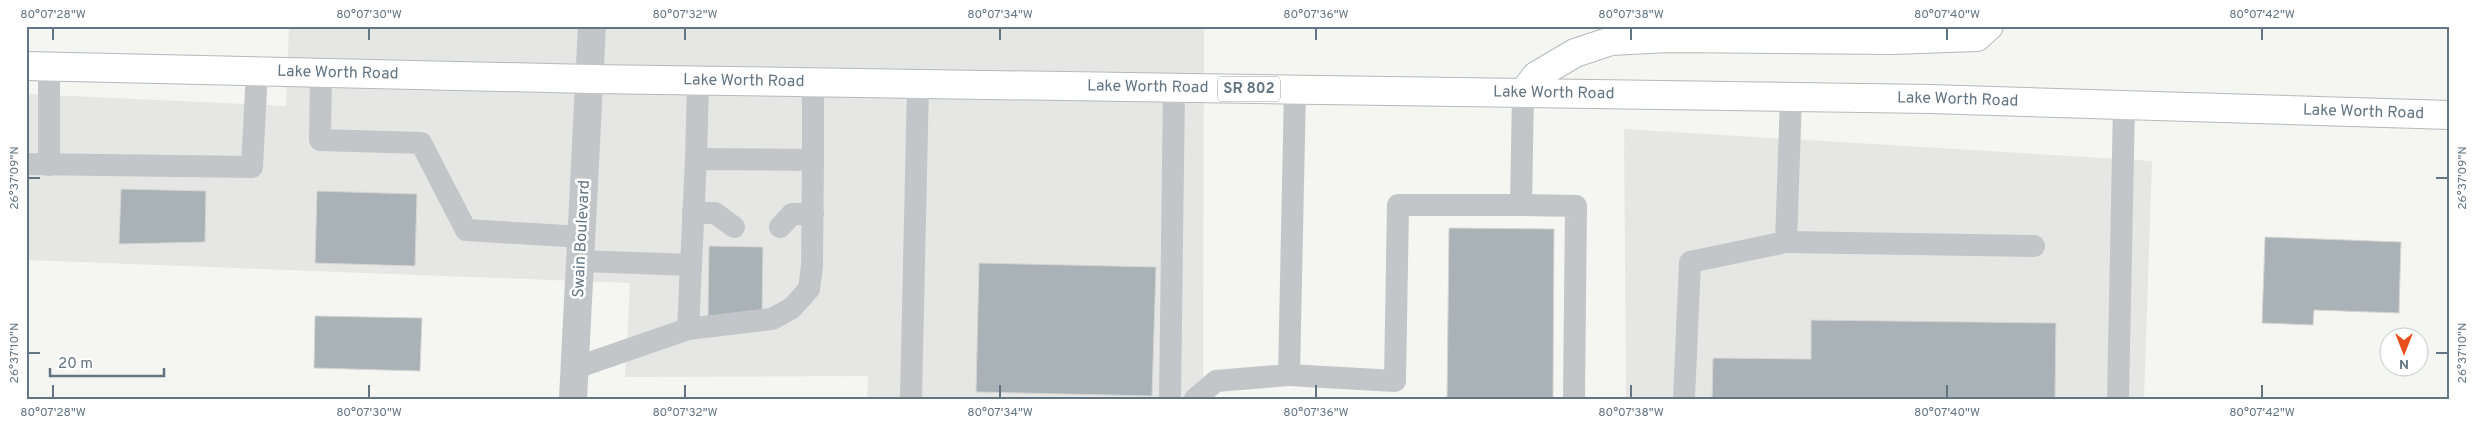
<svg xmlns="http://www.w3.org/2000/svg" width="2476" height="425" font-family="Overpass,sans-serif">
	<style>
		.built { fill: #e6e7e5 }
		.building { fill: #a9b2b7; stroke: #d6d6d4 }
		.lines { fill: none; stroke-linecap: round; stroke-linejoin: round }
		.primary-casing { stroke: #b5b9bd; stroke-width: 30 }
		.service { stroke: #c2c6c9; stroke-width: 22 }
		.minor { stroke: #c2c6c9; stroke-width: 28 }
		.primary { stroke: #fff; stroke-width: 28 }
		.ticks { fill: none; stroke: #637583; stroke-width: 2 }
		.labels { text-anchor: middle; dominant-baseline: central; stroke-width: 5; stroke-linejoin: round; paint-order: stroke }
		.shield { fill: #fff; stroke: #929ea8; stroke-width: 1 }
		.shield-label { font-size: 15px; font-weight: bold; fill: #637583 }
		.street-label { font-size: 16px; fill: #637583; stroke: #fff }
		.neatline { fill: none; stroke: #637583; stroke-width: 2 }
		.ticks-label { font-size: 12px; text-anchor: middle; fill: #637583 }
	</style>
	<rect width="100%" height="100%" fill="#f5f5f1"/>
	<g class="built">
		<polygon points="289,26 1204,26 1203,399 867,399 868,376 625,377 630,283 26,260 27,94 286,106"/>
		<polygon points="1624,129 2152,161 2144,399 1626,399"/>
	</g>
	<g class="building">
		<polygon points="121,189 206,191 205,242 119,244"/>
		<polygon points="317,191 417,194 415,266 315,263"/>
		<polygon points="1449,228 1554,229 1553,399 1447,399"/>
		<polygon points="2265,237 2401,242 2399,313 2314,310 2313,325 2262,323"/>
		<polygon points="709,246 763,247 762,318 708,317"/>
		<polygon points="979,263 1156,267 1152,396 976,392"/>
		<polygon points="315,316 422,318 420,371 314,368"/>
		<polygon points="1811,320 2056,323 2055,399 1712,399 1713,358 1811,359"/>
	</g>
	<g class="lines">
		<defs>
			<g id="primary">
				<path id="s1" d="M26,66l565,13 1339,20 520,16"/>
				<polyline points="1523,93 1536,76 1575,53 1611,41 1669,38 1893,40 1977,37 1989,26"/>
			</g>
		</defs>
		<use href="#primary" class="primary-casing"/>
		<g class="service">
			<polyline points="49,66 49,165"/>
			<polyline points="321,73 320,140 421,143 466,230 583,237"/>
			<polyline points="813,83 813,160"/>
			<polyline points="696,159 698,81"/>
			<polyline points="26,164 252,167 257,71"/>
			<polyline points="1521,205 1576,206 1574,399"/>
			<polyline points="693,213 715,213 734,227"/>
			<polyline points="780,227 792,214 813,214"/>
			<polyline points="1786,242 2034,246"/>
			<polyline points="581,261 691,265"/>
			<polyline points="575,368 688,329 772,319 792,308 809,289 812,266 813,160 696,159 688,329"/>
			<polyline points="1289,375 1395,381 1398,205 1521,205 1523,93"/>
			<polyline points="911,399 918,84"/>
			<polyline points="1170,399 1174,88"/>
			<polyline points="1195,399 1216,381 1289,375 1295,89"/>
			<polyline points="1684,399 1690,262 1786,242 1791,97"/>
			<polyline points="2118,399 2124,105"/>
		</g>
		<polyline class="minor" points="573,399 592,26"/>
		<use href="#primary" class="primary"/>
	</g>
	<path class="ticks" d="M53,28v12M369,28v12M685,28v12M1000,28v12M1316,28v12M1631,28v12M1947,28v12M2262,28v12M28,178h12M2436,178h12M28,353h12M2436,353h12M53,385v13M369,385v13M685,385v13M1000,385v13M1316,385v13M1631,385v13M1947,385v13M2262,385v13"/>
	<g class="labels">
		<rect class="shield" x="1218" y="76.5" width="62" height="25" rx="4"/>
		<g class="shield-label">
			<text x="1249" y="89">SR 802</text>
		</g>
		<g class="street-label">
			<text stroke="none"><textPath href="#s1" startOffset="312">Lake Worth Road</textPath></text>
			<text stroke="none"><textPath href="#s1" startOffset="718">Lake Worth Road</textPath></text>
			<text stroke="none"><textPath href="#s1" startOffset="1122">Lake Worth Road</textPath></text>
			<text stroke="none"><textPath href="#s1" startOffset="1528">Lake Worth Road</textPath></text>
			<text stroke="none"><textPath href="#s1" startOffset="1932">Lake Worth Road</textPath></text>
			<text stroke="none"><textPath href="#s1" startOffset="2338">Lake Worth Road</textPath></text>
			<text transform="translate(582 239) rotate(-87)">Swain Boulevard</text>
		</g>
	</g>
	<rect width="2476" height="425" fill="none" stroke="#ffffff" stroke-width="55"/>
	<g transform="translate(2404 352) rotate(180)"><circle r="24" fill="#ffffff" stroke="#c1c8cd"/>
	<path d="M0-4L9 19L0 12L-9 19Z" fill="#e94e1d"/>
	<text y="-8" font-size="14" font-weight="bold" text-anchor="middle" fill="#637583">N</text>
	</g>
	<path d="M50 368v8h114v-8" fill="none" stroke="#637583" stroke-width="2.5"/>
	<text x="58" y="368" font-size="15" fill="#637583" stroke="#ffffff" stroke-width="4" paint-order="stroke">20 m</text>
	<rect x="28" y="28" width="2420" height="370" class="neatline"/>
	<g class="ticks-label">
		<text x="53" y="18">80°07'28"W</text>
		<text x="369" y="18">80°07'30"W</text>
		<text x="685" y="18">80°07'32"W</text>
		<text x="1000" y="18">80°07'34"W</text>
		<text x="1316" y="18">80°07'36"W</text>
		<text x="1631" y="18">80°07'38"W</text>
		<text x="1947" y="18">80°07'40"W</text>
		<text x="2262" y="18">80°07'42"W</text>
		<text transform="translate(2462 178) rotate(-90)" y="4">26°37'09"N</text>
		<text transform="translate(14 178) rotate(-90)" y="4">26°37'09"N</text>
		<text transform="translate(2462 353) rotate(-90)" y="4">26°37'10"N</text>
		<text transform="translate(14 353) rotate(-90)" y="4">26°37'10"N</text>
		<text x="53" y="416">80°07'28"W</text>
		<text x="369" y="416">80°07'30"W</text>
		<text x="685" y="416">80°07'32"W</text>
		<text x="1000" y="416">80°07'34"W</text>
		<text x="1316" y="416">80°07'36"W</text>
		<text x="1631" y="416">80°07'38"W</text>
		<text x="1947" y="416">80°07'40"W</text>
		<text x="2262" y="416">80°07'42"W</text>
	</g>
</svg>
